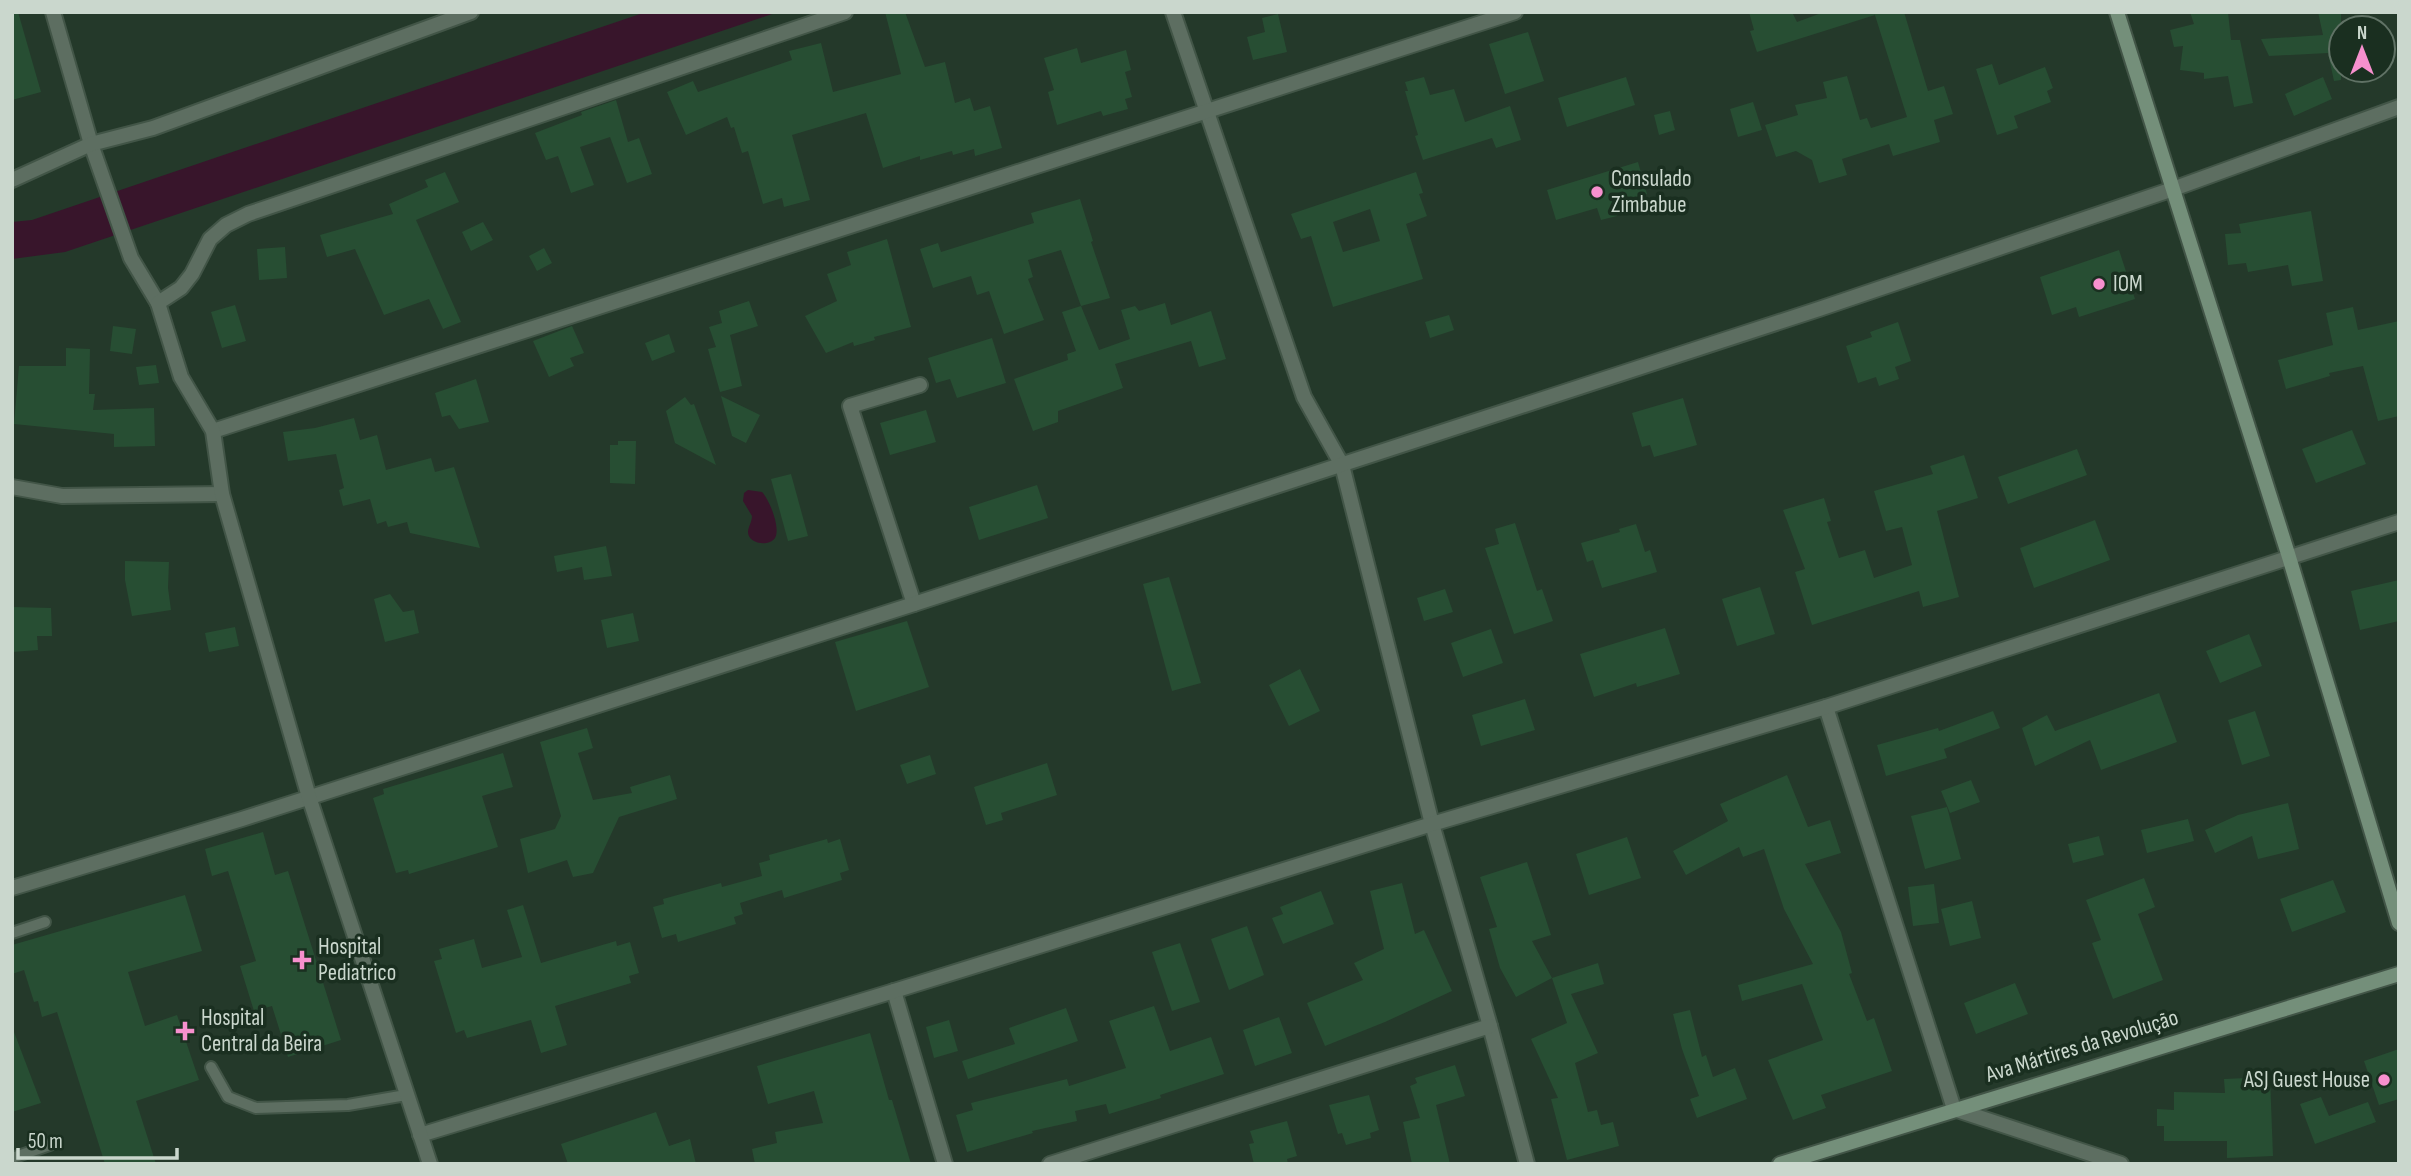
<svg xmlns="http://www.w3.org/2000/svg" width="2411" height="1176" font-family="'Sofia Sans Condensed',sans-serif">
	<style>
		.water { fill: #38152b }
		.building { fill: #274e33; fill-rule: evenodd }
		.lines { fill: none; stroke-linecap: round; stroke-linejoin: round }
		.lane-casing { stroke: #425547; stroke-width: 14 }
		.street-casing { stroke: #425547; stroke-width: 18 }
		.secondary-casing { stroke: #425547; stroke-width: 18 }
		.lane { stroke: #5d6e61; stroke-width: 10 }
		.street { stroke: #5d6e61; stroke-width: 14 }
		.secondary { stroke: #748f7a; stroke-width: 14 }
		.poi-dot { fill: #f790ce; stroke: #1a2f20; stroke-width: 2.5 }
		.labels { text-anchor: middle; dominant-baseline: central; stroke-width: 7; stroke-linejoin: round; paint-order: stroke }
		.poi-label { font-size: 23px; fill: #cad7cd; stroke: #1a2f20; text-anchor: start }
		.street-label { font-size: 23px; fill: #cad7cd; stroke: #1a2f20 }
	</style>
	<rect width="100%" height="100%" fill="#24392a"/>
	<g class="water">
		<polygon points="646,12 778,12 65,252 12,259 12,222 32,220"/>
		<path d="M748,490l14,2c7,7 19,36 13,46 -6,9 -27,6 -27,-6 0,-5 4,-10 4,-16l-9,-15 1,-8z"/>
	</g>
	<g class="building">
		<polygon points="12,12 18,12 41,92 12,100"/>
		<polygon points="885,12 905,12 925,67 945,62 955,103 970,98 974,111 990,106 1002,148 975,156 974,149 953,155 952,151 920,160 920,156 883,168 866,113 792,135 810,200 784,207 782,198 763,204 748,151 742,153 734,127 731,128 727,117 686,135 667,92 693,81 698,92 792,60 789,51 821,43 833,92 901,74"/>
		<polygon points="1749,12 1792,12 1797,22 1824,12 1874,12 1875,15 1757,52 1750,31 1754,30"/>
		<polygon points="1874,12 1904,12 1928,91 1944,86 1953,114 1934,120 1940,142 1893,156 1889,144 1842,159 1847,175 1819,183 1812,160 1796,151 1776,157 1765,125 1798,115 1795,105 1827,98 1823,82 1847,76 1860,120 1867,118 1871,128 1907,117"/>
		<polygon points="2190,12 2228,12 2231,40 2240,40 2253,103 2234,107 2228,76 2204,79 2204,73 2180,70 2183,46 2174,47 2170,30 2194,24"/>
		<polygon points="2318,12 2341,12 2341,80 2334,81 2328,53 2269,56 2261,39 2323,35"/>
		<polygon points="1278,14 1287,52 1253,60 1247,37 1265,32 1262,18"/>
		<polygon points="1528,32 1544,81 1505,94 1489,44"/>
		<polygon points="1077,48 1081,63 1126,50 1131,70 1125,72 1132,97 1125,99 1128,109 1103,116 1101,111 1057,125 1048,92 1054,90 1044,58"/>
		<polygon points="1992,64 1999,85 2045,67 2053,88 2047,91 2051,102 2014,116 2018,128 1997,135 1976,69"/>
		<polygon points="1424,77 1430,95 1454,89 1465,122 1510,106 1521,140 1496,148 1492,138 1423,160 1415,136 1418,135 1405,91 1408,91 1405,82"/>
		<polygon points="1626,77 1635,105 1567,127 1558,98"/>
		<polygon points="2323,77 2332,99 2294,116 2285,94"/>
		<polygon points="616,100 628,142 639,138 652,174 627,183 610,137 580,147 594,185 571,193 558,156 546,160 535,133 582,115 581,112"/>
		<polygon points="1753,102 1762,130 1738,137 1730,109"/>
		<polygon points="1670,111 1675,130 1659,135 1654,115"/>
		<polygon points="1638,162 1647,194 1614,204 1617,216 1601,220 1597,208 1556,220 1547,190"/>
		<polygon points="445,172 459,202 416,220 461,322 443,329 429,299 384,315 355,249 327,257 320,235 393,214 389,204 428,187 425,180"/>
		<path d="M1416,172l7,21 -4,1 8,22 -21,8 17,55 -90,28 -22,-71 -10,3 -10,-25zM1370,209l10,32 -37,11 -10,-30z"/>
		<polygon points="1080,199 1093,241 1091,242 1110,298 1081,306 1061,250 1028,260 1033,277 1028,279 1044,320 1004,334 989,291 977,295 971,276 933,288 920,249 938,243 941,252 1034,223 1031,213"/>
		<polygon points="2311,211 2323,281 2292,286 2288,265 2248,272 2246,263 2228,265 2225,234 2241,233 2239,224"/>
		<polygon points="483,222 493,240 471,251 462,232"/>
		<polygon points="887,239 911,327 874,337 875,340 854,346 853,342 826,353 805,316 837,301 827,274 851,265 847,252"/>
		<polygon points="285,247 287,278 259,280 257,249"/>
		<polygon points="544,248 552,263 537,271 529,256"/>
		<polygon points="2119,250 2135,299 2079,317 2076,307 2052,315 2040,277"/>
		<polygon points="749,301 758,326 730,335 742,386 720,392 708,349 716,347 709,327 722,323 719,311"/>
		<polygon points="1165,303 1171,325 1211,311 1226,359 1199,367 1191,341 1115,364 1123,388 1058,411 1058,422 1033,431 1014,379 1068,360 1067,354 1076,351 1062,312 1081,306 1099,350 1130,339 1121,310 1135,306 1139,311"/>
		<polygon points="235,305 246,341 222,348 211,312"/>
		<polygon points="2353,307 2358,330 2399,321 2399,416 2378,421 2363,366 2329,373 2330,376 2286,389 2278,360 2333,345 2326,313"/>
		<polygon points="1449,315 1454,330 1430,338 1425,322"/>
		<polygon points="1898,322 1911,361 1895,367 1899,379 1879,386 1876,377 1858,383 1846,346 1872,337 1870,332"/>
		<polygon points="113,326 136,329 132,354 110,351"/>
		<polygon points="572,326 584,353 570,358 574,366 549,377 533,341"/>
		<polygon points="669,334 675,352 652,361 645,343"/>
		<polygon points="992,338 1006,383 957,398 950,379 936,383 928,358"/>
		<polygon points="66,348 90,349 89,394 95,394 93,410 154,408 155,446 114,447 114,434 14,424 19,366 66,366"/>
		<polygon points="156,365 159,383 139,385 136,367"/>
		<polygon points="476,379 489,422 459,429 450,415 442,417 435,393"/>
		<polygon points="721,396 760,415 746,443 732,436"/>
		<polygon points="685,397 691,405 694,404 716,465 675,443 666,411"/>
		<polygon points="1683,398 1697,445 1654,457 1650,445 1642,447 1632,413"/>
		<polygon points="926,410 936,442 890,455 880,423"/>
		<polygon points="354,418 360,440 377,435 386,470 431,458 435,472 454,467 480,548 410,533 407,522 388,527 386,521 377,524 370,499 343,506 339,490 344,488 336,454 288,461 283,432 315,428"/>
		<polygon points="2352,430 2366,464 2316,483 2302,449"/>
		<polygon points="618,441 636,441 635,484 610,483 610,445 618,445"/>
		<polygon points="2077,449 2087,475 2008,504 1998,477"/>
		<polygon points="1964,455 1978,498 1937,511 1959,597 1923,607 1919,591 1812,625 1795,572 1805,569 1783,510 1824,498 1831,521 1827,522 1839,558 1865,550 1874,578 1912,565 1902,527 1886,531 1874,491 1933,474 1930,466"/>
		<polygon points="791,474 808,536 788,541 771,479"/>
		<polygon points="1037,485 1048,518 979,540 969,507"/>
		<polygon points="2095,520 2110,560 2034,588 2020,548"/>
		<polygon points="1515,523 1537,591 1542,589 1553,621 1514,634 1485,548 1499,544 1495,529"/>
		<polygon points="1636,524 1645,552 1650,550 1657,572 1602,588 1593,560 1587,562 1581,543 1620,532 1619,529"/>
		<polygon points="606,546 612,576 584,580 582,567 557,572 554,556"/>
		<polygon points="125,561 169,562 168,588 171,610 132,616 125,580"/>
		<polygon points="1169,577 1201,683 1172,691 1143,584"/>
		<polygon points="2399,580 2399,621 2360,630 2351,591"/>
		<polygon points="1760,587 1775,634 1737,646 1722,599"/>
		<polygon points="1445,589 1453,612 1424,621 1417,598"/>
		<polygon points="390,594 403,612 414,610 419,633 385,642 374,599"/>
		<polygon points="12,607 51,608 52,636 37,636 38,650 12,652"/>
		<polygon points="633,613 639,641 607,648 601,620"/>
		<polygon points="907,621 929,687 856,711 835,642"/>
		<polygon points="235,627 239,646 209,652 205,633"/>
		<polygon points="1665,628 1680,674 1637,687 1636,683 1594,697 1580,654"/>
		<polygon points="1491,629 1503,663 1463,677 1451,643"/>
		<polygon points="2249,634 2262,666 2220,683 2206,651"/>
		<polygon points="1300,669 1320,711 1289,726 1269,685"/>
		<polygon points="2159,693 2177,742 2101,770 2090,740 2035,766 2022,728 2047,715 2055,731"/>
		<polygon points="1525,699 1535,730 1481,746 1472,715"/>
		<polygon points="1993,711 2000,728 1944,749 1947,758 1886,776 1877,745 1938,728 1939,731"/>
		<polygon points="2255,711 2270,756 2242,765 2228,720"/>
		<polygon points="587,728 593,748 578,753 593,800 632,793 630,787 670,775 677,799 619,817 593,873 573,877 567,860 528,873 520,839 555,829 561,816 540,742"/>
		<polygon points="503,753 513,787 482,796 498,847 409,874 408,870 396,873 373,798 384,794 383,789"/>
		<polygon points="930,755 936,774 907,784 900,765"/>
		<polygon points="1047,763 1057,795 1001,813 1003,820 986,825 974,787"/>
		<polygon points="1787,775 1808,827 1830,820 1841,853 1805,864 1841,932 1852,973 1849,974 1867,1021 1874,1018 1892,1071 1821,1095 1826,1108 1793,1120 1768,1060 1823,1040 1802,984 1742,1001 1738,985 1813,964 1784,909 1764,849 1743,857 1739,847 1686,875 1673,851 1728,821 1720,804"/>
		<polygon points="1971,780 1980,802 1950,813 1941,791"/>
		<polygon points="2288,803 2299,849 2258,859 2252,836 2215,853 2205,830 2238,815"/>
		<polygon points="1947,807 1961,859 1925,869 1911,816"/>
		<polygon points="2188,819 2194,841 2147,853 2141,830"/>
		<polygon points="263,832 275,875 288,871 341,1040 288,1057 272,1006 254,1011 240,966 256,961 228,871 212,876 205,849"/>
		<polygon points="2099,836 2104,855 2073,863 2068,844"/>
		<polygon points="1627,837 1641,878 1589,895 1576,854"/>
		<polygon points="827,839 828,843 840,839 849,870 840,873 842,880 784,898 782,890 740,903 743,914 734,917 736,924 678,942 676,934 662,938 653,907 664,904 663,899 721,883 722,887 762,876 759,863 770,860 769,855"/>
		<polygon points="1527,862 1551,935 1532,941 1552,978 1516,997 1500,968 1489,929 1497,927 1480,877"/>
		<polygon points="2144,878 2155,907 2138,914 2163,980 2113,999 2092,943 2101,940 2086,900"/>
		<polygon points="2333,880 2346,912 2292,932 2280,899"/>
		<polygon points="1402,883 1415,934 1424,930 1452,991 1385,1022 1325,1046 1307,1003 1363,980 1354,963 1384,949 1370,891"/>
		<polygon points="1934,884 1939,923 1913,926 1908,887"/>
		<polygon points="1321,891 1334,924 1283,944 1272,918 1283,914 1280,907"/>
		<polygon points="185,895 202,951 128,972 145,1026 177,1015 199,1080 136,1101 156,1164 105,1164 57,1012 42,1017 38,1001 34,1002 24,970 12,974 12,945"/>
		<polygon points="1972,901 1981,938 1950,946 1941,909"/>
		<polygon points="523,905 541,963 616,941 617,946 630,942 639,973 629,976 631,983 555,1006 567,1045 541,1053 531,1020 467,1038 464,1030 456,1033 434,961 442,959 439,949 474,939 482,968 522,957 507,910"/>
		<polygon points="1247,926 1264,975 1229,990 1211,939"/>
		<polygon points="1180,943 1200,1002 1172,1011 1152,952"/>
		<polygon points="1598,963 1604,984 1571,994 1598,1053 1575,1063 1588,1112 1597,1110 1601,1125 1613,1122 1619,1146 1567,1160 1551,1099 1558,1098 1531,1039 1567,1023 1552,978"/>
		<polygon points="2015,983 2028,1014 1976,1034 1964,1003"/>
		<polygon points="1154,1006 1170,1051 1211,1037 1224,1074 1160,1095 1161,1098 1109,1114 1106,1104 1075,1111 1077,1121 1032,1131 1033,1133 967,1152 956,1115 973,1110 971,1103 1067,1079 1069,1086 1126,1068 1109,1021"/>
		<polygon points="1066,1008 1078,1041 968,1079 962,1061 1015,1044 1009,1028"/>
		<polygon points="1690,1010 1702,1057 1706,1055 1713,1077 1735,1068 1747,1099 1697,1118 1690,1099 1699,1096 1682,1049 1673,1014"/>
		<polygon points="1279,1017 1292,1053 1255,1066 1243,1030"/>
		<polygon points="949,1020 958,1051 934,1058 926,1027"/>
		<polygon points="14,1032 41,1103 12,1112 12,1033"/>
		<polygon points="870,1033 889,1100 892,1100 911,1164 755,1164 752,1149 777,1143 775,1132 823,1123 814,1091 768,1104 757,1066"/>
		<polygon points="2399,1049 2399,1099 2379,1105 2364,1061"/>
		<polygon points="1455,1065 1465,1096 1436,1105 1450,1164 1412,1164 1403,1122 1420,1118 1410,1086 1417,1083 1415,1078"/>
		<polygon points="2270,1077 2273,1156 2227,1158 2227,1141 2164,1141 2164,1126 2157,1126 2157,1109 2174,1110 2174,1092 2225,1093 2224,1079"/>
		<polygon points="1369,1095 1379,1130 1370,1133 1371,1138 1346,1145 1342,1133 1338,1134 1329,1105"/>
		<polygon points="2321,1097 2329,1116 2368,1102 2376,1122 2315,1144 2300,1104"/>
		<polygon points="656,1112 669,1146 690,1139 696,1164 568,1164 561,1144"/>
		<polygon points="1287,1121 1297,1156 1287,1159 1288,1164 1254,1164 1249,1144 1254,1143 1250,1131"/>
	</g>
	<g class="lines">
		<defs>
			<g id="lane">
				<polyline points="12,933 45,922"/>
				<polyline points="211,1067 228,1097 256,1108 348,1105 406,1095"/>
				<polyline points="12,1158 50,1145"/>
			</g>
			<g id="street">
				<polyline points="53,12 91,144 131,258 158,303"/>
				<polyline points="1173,12 1304,397 1342,465 1432,824 1490,1026 1527,1164"/>
				<polyline points="12,180 91,144 153,128 471,12"/>
				<polyline points="213,431 1515,12"/>
				<polyline points="12,487 62,496 222,494"/>
				<polyline points="914,604 850,406 920,385"/>
				<polyline points="1826,707 1954,1109 2121,1164"/>
				<polyline points="12,888 242,819 914,604 1819,309 2173,189 2399,107"/>
				<polyline points="894,991 945,1164"/>
				<polyline points="420,1135 894,991 1432,824 1826,707 2399,522"/>
				<polyline points="430,1164 309,797 222,494 213,431 181,377 158,303 181,288 192,274 210,239 226,225 248,214 845,12"/>
				<polyline points="1050,1164 1490,1026"/>
			</g>
			<g id="secondary">
				<polyline points="2117,12 2289,557 2399,923"/>
				<polyline points="1780,1164 2399,974"/>
			</g>
		</defs>
		<use href="#lane" class="lane-casing"/>
		<use href="#street" class="street-casing"/>
		<use href="#secondary" class="secondary-casing"/>
		<use href="#lane" class="lane"/>
		<use href="#street" class="street"/>
		<use href="#secondary" class="secondary"/>
	</g>
	<g class="poi-dot">
		<circle cx="1597" cy="192" r="7"/>
		<circle cx="2099" cy="284" r="7"/>
		<path d="M298.5 949.5h7v7h7v7h-7v7h-7v-7h-7v-7h7z"/>
		<path d="M181.5 1020.5h7v7h7v7h-7v7h-7v-7h-7v-7h7z"/>
		<circle cx="2384" cy="1080" r="7"/>
	</g>
	<g class="labels">
		<g class="poi-label">
			<text x="1611" y="179">Consulado<tspan x="1611" dy="26">Zimbabue</tspan></text>
			<text x="2113" y="284">IOM</text>
			<text x="318" y="947">Hospital<tspan x="318" dy="26">Pediatrico</tspan></text>
			<text x="201" y="1018">Hospital<tspan x="201" dy="26">Central da Beira</tspan></text>
			<text x="2370" y="1080" text-anchor="end">ASJ Guest House</text>
		</g>
		<g class="street-label">
			<text transform="translate(2082 1046) rotate(-17)">Ava Mártires da Revolução</text>
		</g>
	</g>
	<rect width="2411" height="1176" fill="none" stroke="#cad7cd" stroke-width="28"/>
	<g transform="translate(2362 49)"><circle r="33" fill="#1a2f20" stroke="#607265" stroke-width="2"/>
	<path d="M0-5L12 26L0 18L-12 26Z" fill="#f790ce"/>
	<text y="-10" font-size="19" font-weight="bold" text-anchor="middle" fill="#cad7cd">N</text>
	</g>
	<path d="M18 1148v10h159v-10" fill="none" stroke="#cad7cd" stroke-width="3.5"/>
	<text x="28" y="1148" font-size="21" fill="#cad7cd" stroke="#1a2f20" stroke-width="5" paint-order="stroke">50 m</text>
</svg>
